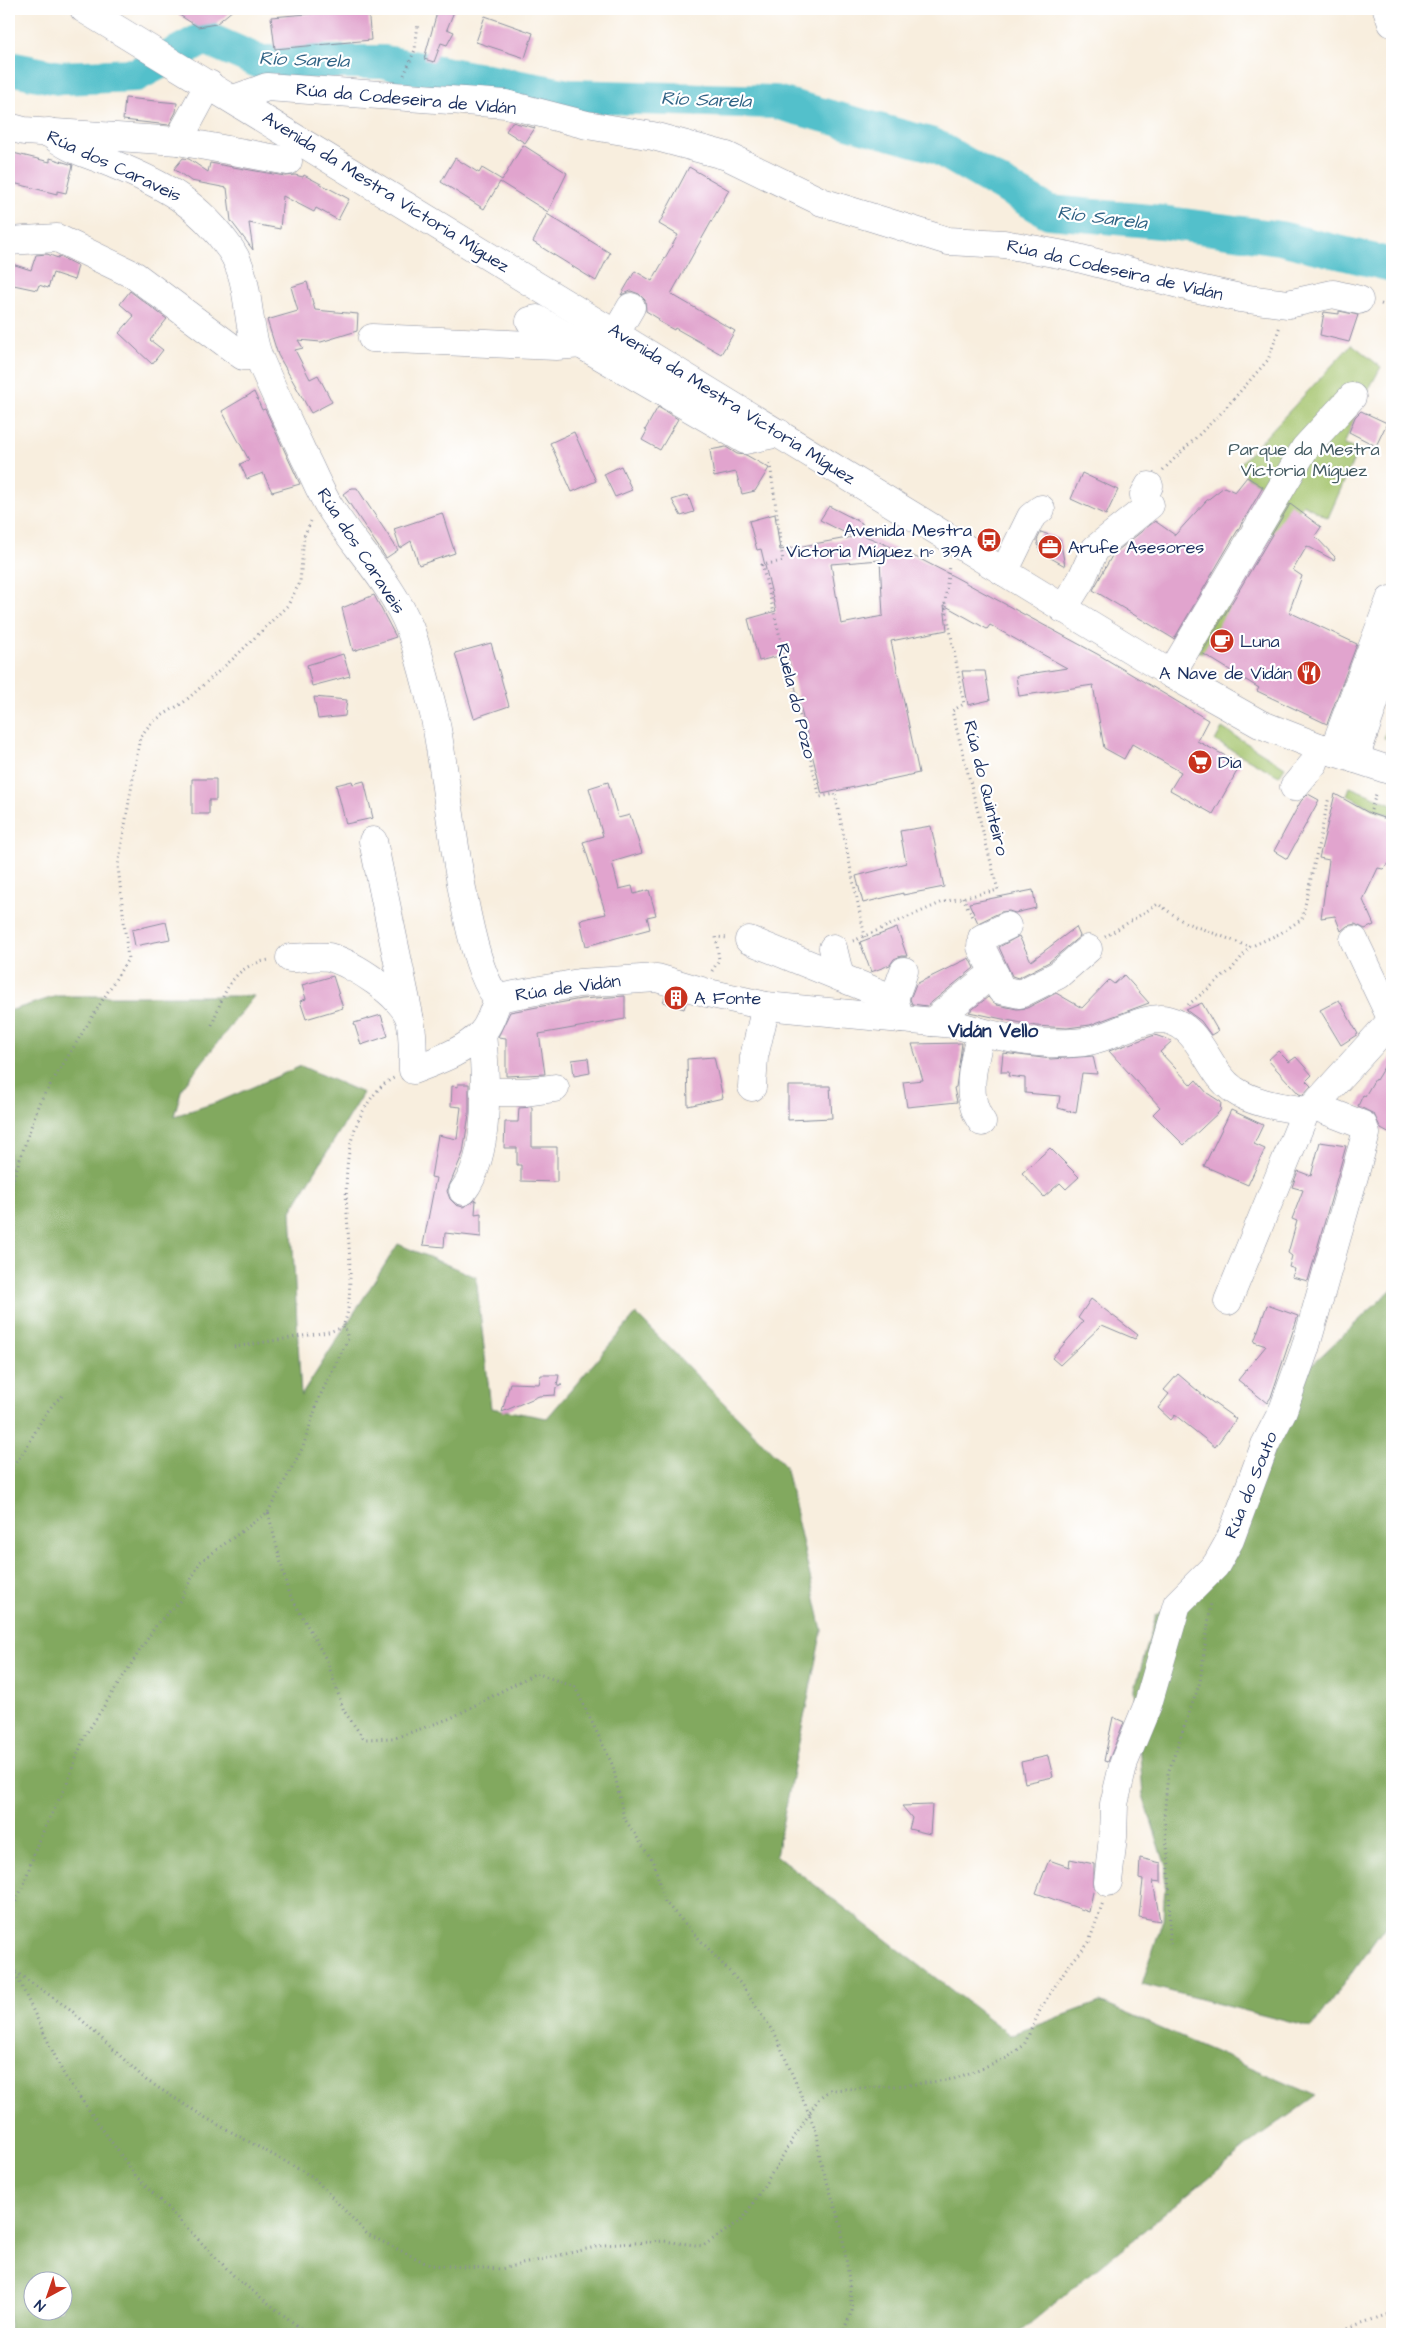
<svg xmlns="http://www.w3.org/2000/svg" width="1401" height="2343" font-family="'Architects Daughter',sans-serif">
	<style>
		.green { fill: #a3c36b; stroke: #5f7964 }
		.forest { fill: #82a95f; stroke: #4e6c5e; fill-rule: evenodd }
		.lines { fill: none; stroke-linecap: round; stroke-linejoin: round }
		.river { stroke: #53c0cb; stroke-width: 34 }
		.building { fill: #e1a4ce; fill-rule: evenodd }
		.minor-casing { stroke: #8a8e9e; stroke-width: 29 }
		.major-casing { stroke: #8a8e9e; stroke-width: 29 }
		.path { stroke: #8a8e9e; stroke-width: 3; stroke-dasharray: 1 4; stroke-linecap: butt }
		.minor { stroke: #fff; stroke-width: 28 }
		.major { stroke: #fff; stroke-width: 28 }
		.labels { text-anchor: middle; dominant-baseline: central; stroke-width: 4.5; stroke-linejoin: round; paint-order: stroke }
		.street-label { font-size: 18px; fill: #1b2f5e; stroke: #fff }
		.park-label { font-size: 18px; fill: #445b62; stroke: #fff }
		.poi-label { font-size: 18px; fill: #1b2f5e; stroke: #fff; text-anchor: start }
		.water-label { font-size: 19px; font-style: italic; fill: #2f6284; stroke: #fff }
		.neighbourhood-label { font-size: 19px; font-weight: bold; fill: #1b2f5e; stroke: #fff }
	</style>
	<rect width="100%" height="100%" fill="#fff"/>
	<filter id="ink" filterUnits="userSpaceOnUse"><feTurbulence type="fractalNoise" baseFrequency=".02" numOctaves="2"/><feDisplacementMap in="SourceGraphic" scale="10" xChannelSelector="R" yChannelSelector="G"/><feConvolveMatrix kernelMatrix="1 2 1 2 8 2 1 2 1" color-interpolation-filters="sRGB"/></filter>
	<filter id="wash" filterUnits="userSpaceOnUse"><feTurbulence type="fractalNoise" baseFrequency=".0096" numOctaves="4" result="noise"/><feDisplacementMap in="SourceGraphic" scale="20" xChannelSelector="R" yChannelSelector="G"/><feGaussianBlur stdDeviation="1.12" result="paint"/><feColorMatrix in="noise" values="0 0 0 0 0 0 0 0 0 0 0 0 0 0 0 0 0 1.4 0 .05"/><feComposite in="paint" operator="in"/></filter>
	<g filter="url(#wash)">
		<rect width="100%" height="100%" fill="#f8eede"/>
		<g class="green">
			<polygon points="1352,344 1381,367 1358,409 1344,445 1358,450 1328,518 1303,504 1204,654 1180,642 1271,492 1247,477 1239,465"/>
			<polygon points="1392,708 1392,740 1384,738"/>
			<polygon points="1222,728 1285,767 1279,776 1215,741"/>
			<polygon points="1350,787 1392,804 1392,815 1379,812 1347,795"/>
		</g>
		<g class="forest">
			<path d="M57,996h197l-72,92 -8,28 44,-14 83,-36 62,27 -72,118 10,185 97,-152 78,33 15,131 56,10 89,-104 149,151 37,165 -46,225 234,180 90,-33 216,94 -60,43 -239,195h-1008v-1323zM32,2280h30v30h-30z"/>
			<polygon points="1392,1289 1392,1917 1312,2028 1142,1984 1163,1919 1166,1867 1143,1795 1135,1689 1156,1615 1229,1561 1306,1370"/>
		</g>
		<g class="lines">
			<polyline class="river" points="9,68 59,78 136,75 205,38 260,62 384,62 569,96 775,102 933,145 1049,212 1161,222 1280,238 1392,265"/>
		</g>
		<g id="blocks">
			<g class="building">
				<polygon points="170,9 234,9 216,24 198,27"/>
				<polygon points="368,9 371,40 275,49 271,17"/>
				<polygon points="438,9 455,9 447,29 454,32 447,45 441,43 434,62 424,59"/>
				<polygon points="485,16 533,33 525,58 476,42"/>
				<polygon points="125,98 177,103 176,112 169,125 123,120"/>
				<polygon points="512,122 535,128 525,143 506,131"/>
				<polygon points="523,145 567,173 548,212 500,182 484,209 441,182 455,158 479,173 482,168 502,180"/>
				<polygon points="9,152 50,162 50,158 73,165 66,193 57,191 57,194 9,182"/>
				<polygon points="183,158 189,159 208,172 210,163 285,176 295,175 303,177 304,175 349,199 338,220 316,208 314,212 283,196 280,229 249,223 253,250 231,221 227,188 191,181 174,169"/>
				<polygon points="689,167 729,190 671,294 735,331 721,354 675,328 674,330 658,321 659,319 646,311 645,300 639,294 631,291 621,295 635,271 652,281 678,235 659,224"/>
				<polygon points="547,214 610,253 596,281 533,242"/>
				<polygon points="47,254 58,258 59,256 78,266 74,280 53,273 48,288 39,285 37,290 9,284 12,264 31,270 36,255"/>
				<polygon points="307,282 315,310 358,314 357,331 321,342 298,340 303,348 295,350 310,379 318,375 332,402 311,413 278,355 267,320 298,311 291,287"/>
				<polygon points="130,291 167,319 150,340 163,350 152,364 119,333 134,316 120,304"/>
				<polygon points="1339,311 1358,315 1349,342 1320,335 1324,312 1339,314"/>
				<polygon points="254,392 262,410 265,409 300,484 272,492 263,473 247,479 240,464 249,460 222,411"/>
				<polygon points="658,407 678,419 660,450 642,440 647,431 645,430"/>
				<polygon points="1361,411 1387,423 1376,446 1349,432 1355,417"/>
				<polygon points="574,432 596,481 572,492 550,443"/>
				<polygon points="726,447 737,454 746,455 769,468 755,491 742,494 736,472 714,477 710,450"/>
				<polygon points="621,466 632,490 615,497 604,474"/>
				<polygon points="1082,473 1118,490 1106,515 1071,499"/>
				<polygon points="1247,477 1263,487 1174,639 1093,590 1113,554 1155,521 1175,535 1206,501 1224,487 1235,492"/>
				<polygon points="351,488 357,488 398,550 386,558 343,494"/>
				<polygon points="688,495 694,512 681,516 672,500"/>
				<polygon points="1290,504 1321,527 1315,536 1335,557 1334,560 1307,546 1293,570 1302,576 1289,612 1357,644 1327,724 1257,691 1259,688 1202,653"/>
				<path d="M829,506l33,17 1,12 59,25 33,17 144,78 109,65 -11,21 44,23 -28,50 -43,-24 11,-18 -49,-28 -8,15 -20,-11 -11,-63 -74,11 -3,-20 51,-8 -77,-43 -3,4 -43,-24 3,25 -56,11 28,132 -97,21 -35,-140 -28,7 -11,-42 28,-8 -15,-62 -4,1 -8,-29 26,-7 5,36 73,-13 -33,-17zM880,560l3,56 -42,8 -10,-60z"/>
				<polygon points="442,513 455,553 419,565 411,541 400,548 394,529"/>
				<polygon points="1041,532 1060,539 1065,566 1040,552 1037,540"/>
				<polygon points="374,595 396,637 353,651 342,608"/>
				<polygon points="491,643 509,706 474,718 455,653"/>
				<polygon points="343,654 350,676 312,686 307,665"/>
				<polygon points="962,671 985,671 990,700 968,705"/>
				<polygon points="314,697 347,700 345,716 318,719"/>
				<polygon points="192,779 216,779 216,800 209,800 209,814 192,814"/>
				<polygon points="352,781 353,784 364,781 373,818 346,824 336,785"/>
				<polygon points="608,782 618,818 630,815 642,853 612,862 619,889 632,886 634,894 649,890 656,915 647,917 650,929 586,946 580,920 606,914 583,842 603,836 589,788"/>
				<polygon points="1308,794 1319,800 1287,859 1274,851 1301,801"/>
				<polygon points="1335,794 1369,813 1392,821 1392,861 1383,869 1378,868 1363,900 1374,925 1365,929 1355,924 1347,926 1341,931 1335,916 1321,918 1329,860 1319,858"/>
				<polygon points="931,826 944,887 903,895 903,893 863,903 856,876 906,863 900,831"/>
				<polygon points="1033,890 1036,908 1015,913 1009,911 1001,912 978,923 969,903"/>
				<polygon points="166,922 170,939 135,946 132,930"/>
				<polygon points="1076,927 1080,936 1049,962 1018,978 1012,976 999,947 1019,936 1031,961"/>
				<polygon points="897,928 907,956 901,956 894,959 890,965 871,972 860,942"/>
				<polygon points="969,958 974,968 927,1006 912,1004 910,999 916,984"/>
				<polygon points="1124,975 1149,1003 1090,1025 1067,1028 1036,1026 969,1012 988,997 997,1005 1017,1009 1027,1008 1056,993 1082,1008 1109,980 1114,984"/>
				<polygon points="333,976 343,1008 306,1019 300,1001 306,999 302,985"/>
				<polygon points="625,996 625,1019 539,1034 545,1074 506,1076 506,1038 498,1037 510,1012 581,999"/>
				<polygon points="665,997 686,1003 684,1009 663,1002"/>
				<polygon points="1339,1000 1358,1034 1341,1045 1320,1010"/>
				<polygon points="1202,1003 1218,1031 1211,1035 1201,1021 1186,1010"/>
				<polygon points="381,1015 388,1036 361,1045 354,1023"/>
				<polygon points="1155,1035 1172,1041 1160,1052 1191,1085 1196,1080 1207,1093 1221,1102 1220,1111 1184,1145 1153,1114 1160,1107 1109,1051"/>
				<polygon points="962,1043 956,1087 954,1088 957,1102 907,1107 903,1082 923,1080 912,1044"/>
				<polygon points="1278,1051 1289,1062 1296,1057 1312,1075 1306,1081 1311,1086 1303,1095 1299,1094 1268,1060"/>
				<polygon points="1003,1053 1051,1059 1093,1056 1097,1074 1082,1073 1076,1113 1058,1108 1060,1096 1025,1093 1025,1078 1008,1076 1009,1072 1001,1072"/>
				<polygon points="1392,1054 1392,1135 1381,1129 1374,1114 1358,1106 1363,1095 1365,1096 1375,1079 1376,1080"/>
				<polygon points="714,1057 723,1098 688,1106 687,1059"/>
				<polygon points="588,1058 590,1073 574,1076 572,1060"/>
				<polygon points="458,1084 469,1084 469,1114 463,1153 447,1191 450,1199 456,1205 463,1207 476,1200 475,1214 481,1213 481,1237 445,1233 444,1247 423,1245 436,1178 431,1177 438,1135 457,1139 461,1107 451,1106 452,1086 458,1087"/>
				<polygon points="788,1086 830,1086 832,1118 788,1120"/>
				<polygon points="532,1107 532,1147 557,1147 557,1182 521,1181 521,1165 517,1165 517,1148 504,1148 505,1122 518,1122 519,1108"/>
				<polygon points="1231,1110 1263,1125 1254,1144 1265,1149 1248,1185 1204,1166"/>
				<polygon points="1320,1142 1346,1146 1308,1281 1292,1277 1295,1269 1289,1267 1292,1256 1288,1253 1297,1221 1292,1219 1303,1190 1292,1187 1298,1171 1311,1176"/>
				<polygon points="1050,1148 1079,1177 1066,1189 1060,1183 1044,1197 1022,1173"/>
				<polygon points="1091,1299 1138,1335 1135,1339 1102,1325 1060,1365 1052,1358 1083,1322 1078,1318"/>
				<polygon points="1267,1305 1298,1316 1271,1397 1267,1403 1238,1380 1266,1346 1254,1342"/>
				<polygon points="1178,1374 1205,1397 1236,1419 1215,1447 1175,1415 1171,1420 1158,1408 1169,1394 1164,1390"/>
				<polygon points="541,1375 559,1375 557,1385 562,1385 556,1388 555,1395 539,1396 502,1412 510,1383 539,1384"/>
				<polygon points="1113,1717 1124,1722 1108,1762 1104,1761"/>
				<polygon points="1048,1756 1053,1777 1025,1783 1021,1762"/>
				<polygon points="932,1805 930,1834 909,1829 912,1818 902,1806"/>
				<polygon points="1140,1858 1161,1863 1161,1882 1153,1881 1160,1921 1139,1917 1143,1880 1139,1879"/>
				<polygon points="1070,1859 1094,1864 1094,1887 1089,1912 1036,1893 1049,1860 1069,1867"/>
			</g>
		</g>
	</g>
	<g filter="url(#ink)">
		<use href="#blocks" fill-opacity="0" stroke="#8a8e9e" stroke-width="1"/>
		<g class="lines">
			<defs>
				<g id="minor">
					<polyline points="234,99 267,87 506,104 587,125 653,136 727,156 822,202 948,241 1004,244 1070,256 1190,287 1240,298 1288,304 1333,294 1359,300"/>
					<polyline points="9,127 24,131 178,141 288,161"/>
					<path d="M49,132c20,19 39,21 64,32 51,21 86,39 118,86 21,31 14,76 29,110 14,33 30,65 45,98 9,17 15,35 26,51 25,39 62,76 79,120 10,27 17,57 24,85 13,56 29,252 64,284"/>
					<polyline points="178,141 209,84"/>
					<polyline points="9,241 57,238 134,275 243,356 258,356"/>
					<polyline points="530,321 537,319 745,440 779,433"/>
					<polyline points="616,333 631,307"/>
					<polyline points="372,338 556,346 583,344"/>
					<polyline points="1004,572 1031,517 1041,509"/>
					<polyline points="1063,609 1081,580 1095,549 1150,505 1144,495 1149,486"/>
					<polyline points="1171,674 1305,448 1352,397"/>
					<polyline points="1333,752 1390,600"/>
					<polyline points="1355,759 1392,650"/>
					<polyline points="1294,787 1314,763 1319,747"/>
					<polyline points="373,841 409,1015"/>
					<polyline points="749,940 894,999 900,1019"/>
					<polyline points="1354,940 1392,1020"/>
					<polyline points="833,948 840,977"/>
					<path d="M290,958c12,0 27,-3 39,-1 23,6 75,39 81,63 4,16 2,34 3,50 23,-9 52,-19 69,-37 8,-9 12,-23 16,-35"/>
					<polyline points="995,975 981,947 982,938 1007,926"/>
					<path d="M498,998l81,-15 78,-5 51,15 58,13 188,18c41,13 87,23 130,18 26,-3 59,-28 84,-22 34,8 39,52 66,70 20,14 49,17 72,21l8,-5 78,-86"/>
					<polyline points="894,999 904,971"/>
					<polyline points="932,1022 983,981 995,975 1001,990 1020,994 1058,975 1088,949"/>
					<path d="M981,1032c-7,29 -18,65 1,90"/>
					<polyline points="752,1087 754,1057 766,1006"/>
					<polyline points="484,1092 526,1092 555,1088"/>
					<path d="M463,1191c28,-36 23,-113 19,-158"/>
					<polyline points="1228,1301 1306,1111"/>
					<polyline points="1108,1882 1113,1837 1114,1804 1124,1762 1148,1704 1177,1604 1216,1565 1230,1540 1265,1445 1283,1410 1305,1349 1366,1134 1363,1125 1314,1106"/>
				</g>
				<g id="major">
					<polyline points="84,9 1171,674 1260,724 1319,747 1392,771"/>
					<polyline points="1387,9 1392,23"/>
				</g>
			</defs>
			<use href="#minor" class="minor-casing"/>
			<use href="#major" class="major-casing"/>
			<g class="path">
				<polyline points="404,75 415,50 418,23"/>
				<polyline points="1381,304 1392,308"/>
				<polyline points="770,463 783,561 762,565 820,797 835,794 865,937"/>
				<polyline points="1163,470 1221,413 1268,360 1280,326"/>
				<polyline points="1371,810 1376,794"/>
				<polyline points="963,897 972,917"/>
				<polyline points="1105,937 1158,904 1184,922 1250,947"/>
				<polyline points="853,941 943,902 998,890 952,711 964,704 945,603 949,565"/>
				<polyline points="712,971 719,960 716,937 728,938"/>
				<polyline points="1188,1005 1231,970 1250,947 1281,933 1302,919 1329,797"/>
				<path d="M212,1025c12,-32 19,-59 57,-65"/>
				<polyline points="9,1213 13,1180 39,1103 128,959 118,866 140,737 152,722 184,702 235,657 288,605 300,582 304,536 311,521"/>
				<path d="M234,1347l94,-15 14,-4c8,-15 7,-32 8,-48 1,-57 -16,-122 15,-172 7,-12 16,-24 29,-30"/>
				<path d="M9,1469c6,-7 13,-13 17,-21 12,-20 20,-41 39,-54"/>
				<polyline points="268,1512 303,1447 319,1398 348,1339 344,1325"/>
				<polyline points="9,1915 24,1884 38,1842 67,1783 84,1737 157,1624 180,1601 200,1562 268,1512 288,1591 327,1661 344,1711 364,1739 395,1738 451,1718 536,1673 575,1687 613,1766 624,1818 654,1863 665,1902 740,1983 776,2036 809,2114 743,2219 703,2246 663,2241 604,2245 501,2269 430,2265 367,2234 313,2177 206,2118 146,2080 70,2009 14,1971"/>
				<polyline points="1170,1944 1169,1865 1164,1817 1168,1773 1200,1682 1211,1603"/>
				<polyline points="9,1960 64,2075 135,2175 237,2279 308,2334"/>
				<polyline points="842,2334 852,2311 848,2272 841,2226 820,2159 817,2133 809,2114 819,2098 830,2090 909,2085 954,2079 1007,2058 1024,2045 1042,2006 1066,1969 1089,1942 1103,1902"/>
				<polyline points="1329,2334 1392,2313"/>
			</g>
			<use href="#minor" class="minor"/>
			<use href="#major" class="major"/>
		</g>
	</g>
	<defs>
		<symbol id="bus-disc" viewBox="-11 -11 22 22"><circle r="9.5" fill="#c8321e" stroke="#fff"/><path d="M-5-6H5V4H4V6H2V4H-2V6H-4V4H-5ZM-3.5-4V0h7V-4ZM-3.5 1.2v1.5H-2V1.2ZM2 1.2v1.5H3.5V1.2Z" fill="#fff"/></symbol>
		<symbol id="office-disc" viewBox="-11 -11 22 22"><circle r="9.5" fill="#c8321e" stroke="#fff"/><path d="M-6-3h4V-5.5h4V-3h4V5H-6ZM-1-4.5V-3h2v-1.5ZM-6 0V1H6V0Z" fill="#fff"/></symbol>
		<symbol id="cafe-disc" viewBox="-11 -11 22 22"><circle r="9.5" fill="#c8321e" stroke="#fff"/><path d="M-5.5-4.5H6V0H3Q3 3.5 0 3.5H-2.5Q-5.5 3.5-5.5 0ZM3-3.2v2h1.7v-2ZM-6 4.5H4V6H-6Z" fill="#fff"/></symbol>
		<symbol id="restaurant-disc" viewBox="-11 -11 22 22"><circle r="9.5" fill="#c8321e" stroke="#fff"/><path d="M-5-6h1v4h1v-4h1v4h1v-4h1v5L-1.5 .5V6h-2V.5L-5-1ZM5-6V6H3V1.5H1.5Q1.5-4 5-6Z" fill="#fff"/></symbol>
		<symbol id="supermarket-disc" viewBox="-11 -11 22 22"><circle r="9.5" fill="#c8321e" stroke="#fff"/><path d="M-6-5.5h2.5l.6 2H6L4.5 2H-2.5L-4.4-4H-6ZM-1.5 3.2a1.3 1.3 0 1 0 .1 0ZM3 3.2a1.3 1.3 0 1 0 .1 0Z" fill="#fff"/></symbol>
		<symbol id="building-disc" viewBox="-11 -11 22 22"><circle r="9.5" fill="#c8321e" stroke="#fff"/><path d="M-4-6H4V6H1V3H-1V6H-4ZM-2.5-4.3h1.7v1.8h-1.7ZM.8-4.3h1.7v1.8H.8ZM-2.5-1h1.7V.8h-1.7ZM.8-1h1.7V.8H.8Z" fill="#fff"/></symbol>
	</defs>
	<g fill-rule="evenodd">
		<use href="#bus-disc" x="975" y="526" width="28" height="28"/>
		<use href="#office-disc" x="1036" y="533" width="28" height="28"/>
		<use href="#cafe-disc" x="1208" y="627" width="28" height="28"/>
		<use href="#restaurant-disc" x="1295" y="659" width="28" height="28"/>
		<use href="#supermarket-disc" x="1186" y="748" width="28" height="28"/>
		<use href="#building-disc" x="662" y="984" width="28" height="28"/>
	</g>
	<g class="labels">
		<g class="street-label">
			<text transform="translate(406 99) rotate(5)">Rúa da Codeseira de Vidán</text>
			<text transform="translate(114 166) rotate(25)">Rúa dos Caraveis</text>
			<text transform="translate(386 192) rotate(32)">Avenida da Mestra Victoria Míguez</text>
			<text transform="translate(1115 270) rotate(13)">Rúa da Codeseira de Vidán</text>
			<text transform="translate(732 404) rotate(32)">Avenida da Mestra Victoria Míguez</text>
			<text transform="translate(361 551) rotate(57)">Rúa dos Caraveis</text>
			<text transform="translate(796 701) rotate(76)">Ruela do Pozo</text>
			<text transform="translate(986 788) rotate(76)">Rúa do Quinteiro</text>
			<text transform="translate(568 988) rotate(-8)">Rúa de Vidán</text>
			<text transform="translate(1251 1485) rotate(-68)">Rúa do Souto</text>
		</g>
		<g class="park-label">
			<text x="1304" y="449">Parque da Mestra<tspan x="1304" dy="21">Victoria Míguez</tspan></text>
		</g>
		<g class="poi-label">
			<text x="972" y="530" text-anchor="end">Avenida Mestra<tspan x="972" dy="21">Victoria Míguez nº 39A</tspan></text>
			<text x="1068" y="547">Arufe Asesores</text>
			<text x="1240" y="641">Luna</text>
			<text x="1292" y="673" text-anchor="end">A Nave de Vidán</text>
			<text x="1218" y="762">Dia</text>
			<text x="694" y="998">A Fonte</text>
		</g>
		<g class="water-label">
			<text transform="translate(304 60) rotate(2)">Río Sarela</text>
			<text transform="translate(706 100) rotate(2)">Río Sarela</text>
			<text transform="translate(1102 218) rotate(7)">Río Sarela</text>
		</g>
		<g class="neighbourhood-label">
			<text x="993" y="1031">Vidán Vello</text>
		</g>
	</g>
	<rect width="1401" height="2343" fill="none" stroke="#fff" stroke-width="30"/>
	<g transform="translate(48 2296) rotate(220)"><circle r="24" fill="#ffffff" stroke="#a4acbf"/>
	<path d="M0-4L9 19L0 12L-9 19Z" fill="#c8321e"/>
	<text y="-8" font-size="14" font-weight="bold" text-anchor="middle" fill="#1b2f5e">N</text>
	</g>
</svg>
